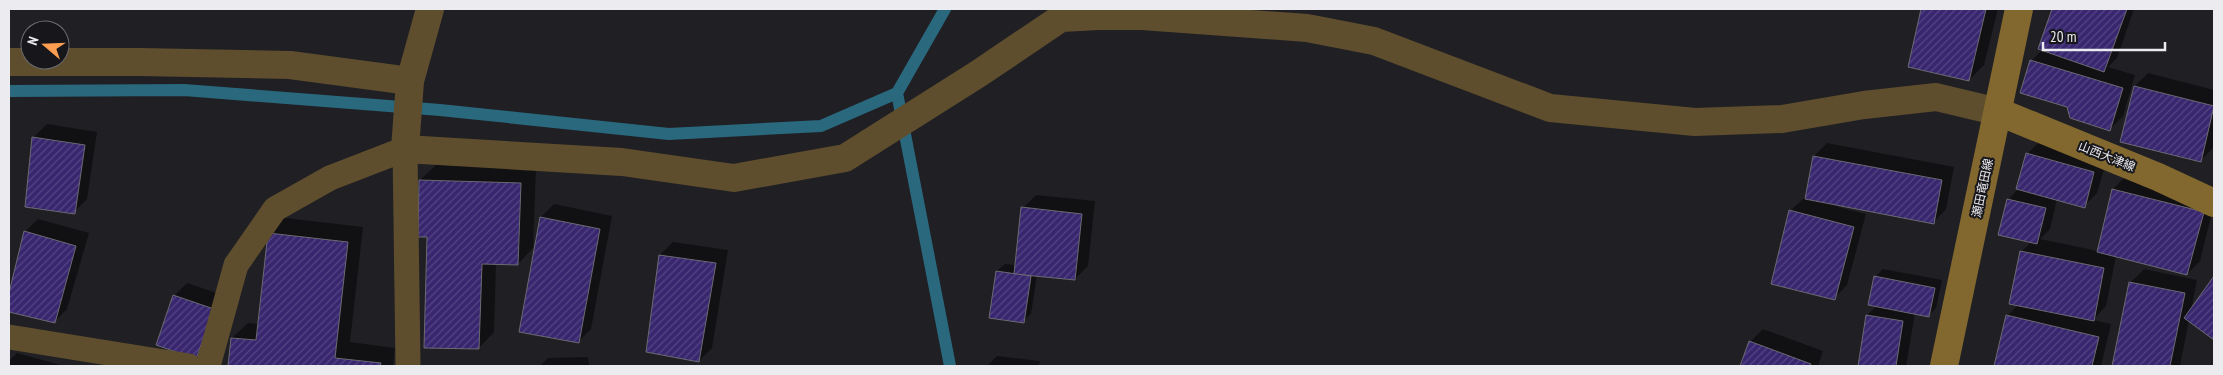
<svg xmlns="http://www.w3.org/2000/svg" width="2223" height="375" font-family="'PT Sans Narrow','Noto Sans JP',sans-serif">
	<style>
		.shadow { fill: #0007 }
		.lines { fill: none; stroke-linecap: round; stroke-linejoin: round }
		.stream { stroke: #29687d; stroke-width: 12 }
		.building { fill: url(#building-hatch); stroke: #6b6a71 }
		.lane { stroke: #5e4e2d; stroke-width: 25 }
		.street { stroke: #5e4e2d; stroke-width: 28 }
		.secondary { stroke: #82682f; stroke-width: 28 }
		.labels { text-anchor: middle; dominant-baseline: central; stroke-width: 4; stroke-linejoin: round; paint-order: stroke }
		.street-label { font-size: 12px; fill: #ececf0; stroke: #16161b }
	</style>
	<defs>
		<pattern id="building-hatch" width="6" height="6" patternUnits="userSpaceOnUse" patternTransform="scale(1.25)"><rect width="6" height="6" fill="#38266f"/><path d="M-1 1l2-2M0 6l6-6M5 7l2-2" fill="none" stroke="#554684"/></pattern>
	</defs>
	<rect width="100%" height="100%" fill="#201f24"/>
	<g class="shadow">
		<polygon points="1923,9 1998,9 1984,65 1969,80 1909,66"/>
		<polygon points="2054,9 2134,9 2117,58 2108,67 2135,75 2123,116 2110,129 2068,106 2031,61 2043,49 2040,48"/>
		<polygon points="2148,73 2214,90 2214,144 2213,148 2200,161 2121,141 2135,86"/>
		<polygon points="47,124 97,132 87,199 74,212 34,137"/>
		<polygon points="2040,141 2107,159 2097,193 2084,206 2057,199 2050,229 2040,239 2098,251 2113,189 2126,176 2214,205 2200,261 2187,274 2116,256 2106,306 2093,320 2111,324 2101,366 1996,366 2007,316 2019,304 2022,251 2032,241 2008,200 2019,188 2027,154"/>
		<polygon points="1827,143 1954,167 1946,209 1933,223 1838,205 1838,207 1866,214 1847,285 1834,298 1790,211 1804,198 1806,199 1814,156"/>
		<polygon points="436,165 536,168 533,248 518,264 496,263 494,332 479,348 429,236 420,180"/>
		<polygon points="1036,195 1095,201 1088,266 1075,279 1037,275 1031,314 1023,321 997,271 1005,264 1016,265 1023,208"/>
		<polygon points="554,204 612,216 591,329 578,342 521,331 541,217"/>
		<polygon points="285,218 363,227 350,342 395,348 393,366 229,366 232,338 248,323 259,324 270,234"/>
		<polygon points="38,219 89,233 67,309 54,322 9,311 9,299 25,232"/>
		<polygon points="673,242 728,250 712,348 699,361 660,255"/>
		<polygon points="1883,269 1942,280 1936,308 1928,316 1915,313 1906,366 1859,366 1867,315 1877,306 1875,277"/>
		<polygon points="2144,269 2197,280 2191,311 2214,278 2214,338 2189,320 2180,366 2113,366 2131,282"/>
		<polygon points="187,283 226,296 209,344 196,357 174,296"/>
		<polygon points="1763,329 1823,351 1818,366 1741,366 1750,342"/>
		<polygon points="17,353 64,366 9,366 9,361"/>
		<polygon points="997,356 1040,361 1039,366 987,366"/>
		<polygon points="588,357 589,366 540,366 548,358"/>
	</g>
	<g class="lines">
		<g class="stream">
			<polyline points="945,9 897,93 950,366"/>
			<polyline points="9,91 184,90 440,110 669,134 821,126 897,93"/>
		</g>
	</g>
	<g class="building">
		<polygon points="1921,9 1986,9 1969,81 1908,67"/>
		<polygon points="2052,9 2127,9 2104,72 2038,49"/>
		<polygon points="2030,60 2123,88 2110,131 2070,118 2067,107 2020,93"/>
		<polygon points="2134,86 2214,106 2201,162 2120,142"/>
		<polygon points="32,137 85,145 75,214 25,207"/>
		<polygon points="2026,153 2094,172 2085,208 2016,189"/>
		<polygon points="1813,156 1942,180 1934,224 1805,199"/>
		<polygon points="419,180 521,183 518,265 482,264 479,349 424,348 427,237 418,237"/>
		<polygon points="2112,189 2204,212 2187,275 2097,252"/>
		<polygon points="2007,199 2046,208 2037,244 1998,235"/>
		<polygon points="1021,207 1082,214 1075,280 1014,274"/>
		<polygon points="1789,210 1854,227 1835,300 1771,284"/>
		<polygon points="540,217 600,229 579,343 519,332"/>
		<polygon points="24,231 76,246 55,323 9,312 9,293"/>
		<polygon points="268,233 348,242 335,358 381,363 380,366 228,366 231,338 256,340"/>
		<polygon points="2020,251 2104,268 2094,321 2009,304"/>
		<polygon points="659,255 716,263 699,362 646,352"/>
		<polygon points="996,271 1031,276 1024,323 989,318"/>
		<polygon points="1874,276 1935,288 1929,317 1868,305"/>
		<polygon points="2214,276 2214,340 2184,318"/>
		<polygon points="2129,282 2185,293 2170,366 2112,366"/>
		<polygon points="173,295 214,309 196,359 156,345"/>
		<polygon points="1866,315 1903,321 1896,366 1858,366"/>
		<polygon points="2006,315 2099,337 2092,366 1994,366"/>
		<polygon points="1749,341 1811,364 1810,366 1740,366"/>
	</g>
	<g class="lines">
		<g class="lane">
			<polyline points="9,337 189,366"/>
			<polyline points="208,366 236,265 275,209 330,178 405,149 408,366"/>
		</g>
		<g class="street">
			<polyline points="430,9 410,81 405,149 622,162 734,178 845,158 978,74 1061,18 1098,16 1142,16 1307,28 1374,41 1550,108 1695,122 1782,119 1864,105 1936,97 1999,112"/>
			<polyline points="9,62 139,62 290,65 410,81"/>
		</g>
		<g class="secondary">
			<polyline points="1999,112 2158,177 2214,203"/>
			<polyline points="1944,366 2019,9"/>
		</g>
	</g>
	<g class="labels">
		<g class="street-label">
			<text transform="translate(2107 156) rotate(22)">山西大津線</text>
			<text transform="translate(1982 188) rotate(-78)">瀬田竜田線</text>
		</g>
	</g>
	<rect width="2223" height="375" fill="none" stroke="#ececf0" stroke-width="20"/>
	<g transform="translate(45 45) rotate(289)"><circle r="24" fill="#16161b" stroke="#6c6c70"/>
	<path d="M0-4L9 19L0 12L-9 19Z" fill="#fb9e51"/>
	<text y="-8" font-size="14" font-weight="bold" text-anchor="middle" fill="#ececf0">N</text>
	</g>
	<path d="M2043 42v8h122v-8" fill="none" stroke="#ececf0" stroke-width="2.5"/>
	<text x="2050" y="42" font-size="15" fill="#ececf0" stroke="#16161b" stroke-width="4" paint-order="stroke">20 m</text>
</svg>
